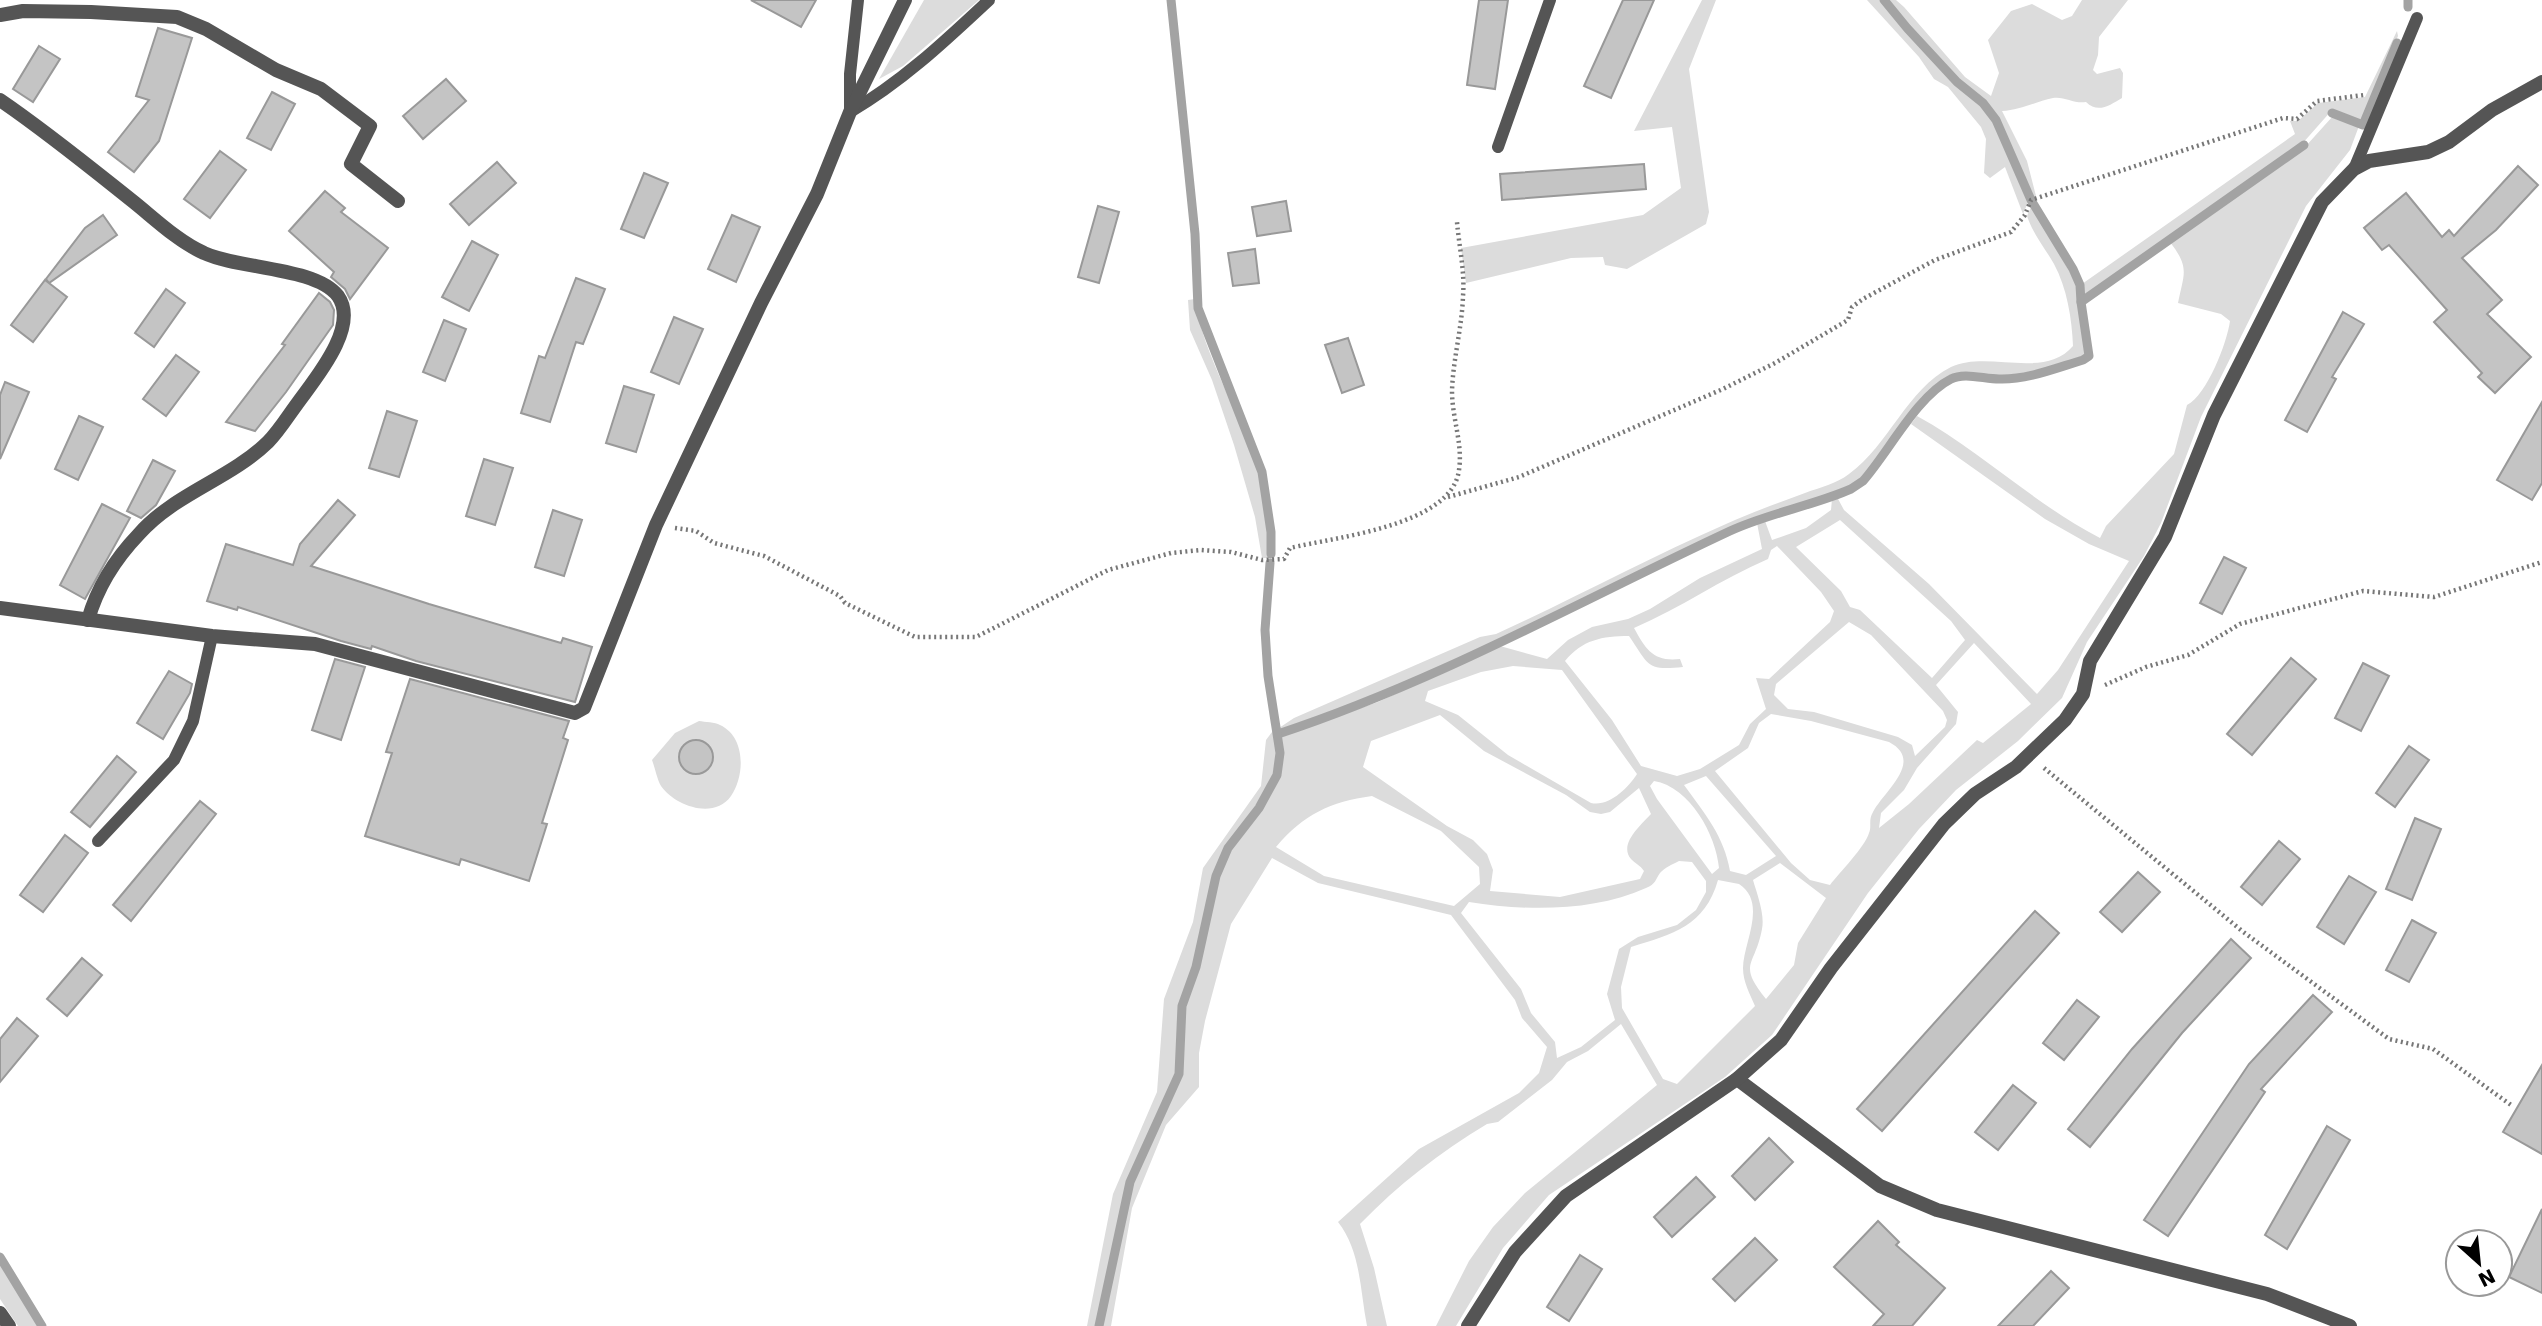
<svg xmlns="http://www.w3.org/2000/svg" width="2542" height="1326" font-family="'DejaVu Sans',sans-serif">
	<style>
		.green { fill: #dcdcdc; fill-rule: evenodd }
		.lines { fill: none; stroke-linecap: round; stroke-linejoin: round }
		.stream { stroke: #a3a3a3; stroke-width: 9 }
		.building { fill: #c4c4c4; stroke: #999; stroke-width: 2 }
		.path { stroke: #777; stroke-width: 4.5; stroke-dasharray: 2 3.5; stroke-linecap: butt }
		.service { stroke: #555; stroke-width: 12 }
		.minor { stroke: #555; stroke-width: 14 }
	</style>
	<rect width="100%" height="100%" fill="#fff"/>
	<g class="green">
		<polygon points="924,0 979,0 903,66 879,79"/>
		<polygon points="1702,0 1716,0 1689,69 1709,212 1706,224 1627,269 1605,265 1603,257 1571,258 1466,283 1461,248 1643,215 1681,188 1672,127 1634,131"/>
		<polygon points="1867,0 1881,0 1905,30 1955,83 1981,104 1994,121 2029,200 2023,214 2005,167 1990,178 1984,173 1986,139 1981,127 1948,87 1934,79 1919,57"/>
		<path d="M1886,0h10l8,7 61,70 26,19 8,-23 -11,-33 23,-29 21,-7 30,16 10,-4 10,-16h46l-29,37 -1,18 -5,15 4,4 23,-6 3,5 -1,25c-12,7 -24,16 -36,4 -12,2 -22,-6 -33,-4 -18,4 -33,12 -51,13l25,50 9,35 -4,2 -34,-79 -13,-18 -27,-21z"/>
		<polygon points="2397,31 2398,36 2361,122 2332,110 2302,144 2083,298 2082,284 2295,134 2290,121 2298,121 2318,103 2365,97"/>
		<path d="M2333,116l26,10 -9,24 -44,56 -105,211 -40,106 -17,33 -57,86 -25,56 -44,43 -62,49 -37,39 -51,64 -96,142 -47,42 -176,118 -46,53 -47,78h-20l33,-65 24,-34 32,-34 132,-108 -36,-61 -33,27 -21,11 -15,18 -54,42 -11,2c-47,28 -89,61 -127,100l14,44 13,58h-20c-7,-35 -6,-75 -29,-104l81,-73 100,-56 20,-20 8,-26 -25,-29 -7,-18 -64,-85 -133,-32 -46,-25 -41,66 -26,97 -6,32v34l-33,38 -34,83 -21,118h-10l31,-143 49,-109 3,-68 14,-39 20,-91 12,-26 44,-63 9,-34 -3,-17 98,-34 122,-56 47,13 21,-19 24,-13 36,-8 22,-10 50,-31 62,-29 -5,-26 8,-2 7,19 34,-12 25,-18 1,-11 5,-2 7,13 85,74 108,110 21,-24 71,-109 -40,-17 -44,-25 -134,-95 6,-8c64,35 117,88 183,122l6,-12 68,-72 13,-49c20,-10 40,-62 43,-84l-9,-7 -43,-11c6,-30 12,-35 -8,-61l135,-95zM1840,520l111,101 14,19 -33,38 -72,-68 -10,-3 -9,-16 -45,-44zM1777,546l44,46 13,19 -4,11 -61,57 -13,-1 10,31 -16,15 -11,21 -39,24 -23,7 -36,-10 -29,-46 -47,-59c17,-21 37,-25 64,-25 20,29 17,35 54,31l-3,-8c-26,3 -34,-9 -46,-31 47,-20 87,-49 134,-69l3,-9zM1849,622l22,13 72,76 4,9 -2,7 -30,29 -3,-11 -14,-8 -84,-25 -26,-3 -14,-14 2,-11zM1974,643l57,61 -48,39 -6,-3 -68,64 -30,24 2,-15 23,-23 13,-22 39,-44 2,-12 -22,-27zM1513,666l49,4 75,104c-9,14 -28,33 -46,29l-83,-48 -50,-40 -33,-14 3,-10 53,-19zM1771,714l40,7 78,21c36,19 -5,49 -16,70 -5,8 -1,14 -4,21 -4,14 -30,40 -39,52l-20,-5 -19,-17 -76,-92 33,-23 11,-25zM1440,715l44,36 82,44 24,17 11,2 9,-2 29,-24 12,26c-9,10 -33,30 -20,45 5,5 9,6 13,12l-4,8 -80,18 -70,-6 3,-21 -6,-16 -14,-14 -26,-14 -84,-59 8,-26zM1706,776l70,80 -30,19 -16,-4c-6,-35 -25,-57 -46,-86zM1654,781c36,6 62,54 65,87l-7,6 -55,-75 -7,-13zM1372,796l69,35 38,36 1,17 -26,22 -130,-30 -48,-29c28,-33 54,-45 96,-51zM1679,861l13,1 14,19v11l-10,18 -19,15 -39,12 -19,12 -12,45 8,26 -34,27 -24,11 -2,-16 -24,-29 -10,-24 -60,-76 8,-11c56,9 124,10 177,-14 10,-4 9,-8 14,-15 4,-5 13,-9 19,-12zM1780,863l46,35 -28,45 -4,22 -28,34c-29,-36 -11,-32 -4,-70 3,-15 -5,-35 -9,-49zM1718,880l21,4c29,19 4,59 4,84 0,14 7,26 12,38l-78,78 -14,-5 -41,-71 -1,-21 10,-40c42,-13 74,-21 87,-67z"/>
		<path d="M2032,205l45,80 10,69c-22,14 -59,22 -84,23 -16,1 -38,-8 -54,0 -29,15 -65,76 -87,103l-12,7 -118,41 -356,170 -96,33 -1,-3 15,-10 186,-81 16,-3c77,-35 152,-76 230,-110 26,-12 53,-21 79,-31 16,-6 31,-9 44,-19 40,-29 58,-85 102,-107 37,-17 93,13 122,-21 -1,-27 -6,-58 -19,-82 -9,-16 -21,-30 -27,-48z"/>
		<path d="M1195,299c7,55 48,119 64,172 9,28 9,59 10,87h-7l-7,-41 -21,-72 -22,-65 -22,-50 -2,-30z"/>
		<path d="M699,721c6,1 16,1 21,4 26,12 25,51 11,71 -17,24 -56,10 -70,-10 -4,-7 -6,-18 -9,-26l23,-27z"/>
		<polygon points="1275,728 1278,753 1270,785 1226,847 1214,875 1194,966 1180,1005 1177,1073 1128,1182 1096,1326 1087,1326 1113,1194 1157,1092 1164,999 1193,922 1203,868 1261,786 1266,740"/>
		<polygon points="0,1261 3,1266 40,1326 18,1326 0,1299"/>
	</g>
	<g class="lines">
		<g class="stream">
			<polyline points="1171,0 1195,234 1198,308 1262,472 1271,532 1271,554"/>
			<polyline points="1884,0 1907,28 1957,82 1983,103 1996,120 2031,200 2073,269 2080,285 2081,302"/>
			<polyline points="2408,0 2408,7"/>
			<polyline points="2332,113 2363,125 2397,43"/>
			<path d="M1278,734c158,-52 302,-133 452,-203 39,-18 82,-25 121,-42l12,-8c25,-28 54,-85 88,-102 13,-7 33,0 48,0 28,1 57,-11 84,-19l6,-4 -8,-54 223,-157"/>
			<polyline points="0,1257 42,1326"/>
			<polyline points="1099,1326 1130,1182 1179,1074 1182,1006 1196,967 1216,876 1228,848 1259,808 1277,775 1280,753 1268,676 1265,630 1270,563"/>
		</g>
	</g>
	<g class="building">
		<polygon points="751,0 816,0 801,27"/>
		<polygon points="1479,0 1508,0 1495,89 1467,85"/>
		<polygon points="1623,0 1654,0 1611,98 1584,86"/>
		<polygon points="158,28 192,38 159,141 134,172 108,152 149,100 136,96"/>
		<polygon points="39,46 60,59 33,102 13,89"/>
		<polygon points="446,79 466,101 423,139 403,116"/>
		<polygon points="272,92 295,104 271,150 247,138"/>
		<polygon points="220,151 246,170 210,218 184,199"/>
		<polygon points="497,162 516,183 469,225 450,204"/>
		<polygon points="1644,164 1646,189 1502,200 1500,174"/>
		<polygon points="2518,166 2538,185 2496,230 2462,258 2502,300 2487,314 2531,357 2495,393 2478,377 2482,373 2434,322 2447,310 2389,245 2382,250 2364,228 2406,193 2442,237 2449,230 2454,236"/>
		<polygon points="644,173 668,183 644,238 621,229"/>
		<polygon points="325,191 345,208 341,212 388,248 350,299 345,289 331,277 334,272 289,231"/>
		<polygon points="1286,201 1291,231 1257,236 1252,207"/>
		<polygon points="1098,206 1119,212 1099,283 1078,277"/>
		<polygon points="103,215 117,235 49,283 46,279 85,228"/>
		<polygon points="732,215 760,227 736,282 708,269"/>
		<polygon points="472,241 498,255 469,311 442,297"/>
		<polygon points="1255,249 1259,283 1233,286 1228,253"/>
		<polygon points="576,278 605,289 583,344 576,342 550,422 521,413 539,356 545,358"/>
		<polygon points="45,280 67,297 33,342 11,325"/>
		<polygon points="166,289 185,303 154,347 135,333"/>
		<polygon points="319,293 330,302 334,310 333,325 286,392 255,431 226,422 285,345 282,344"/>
		<polygon points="2343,312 2364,324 2332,377 2336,379 2307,432 2285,420"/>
		<polygon points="674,317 703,329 679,384 651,372"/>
		<polygon points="444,320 466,329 445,381 423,372"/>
		<polygon points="1348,338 1364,385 1342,393 1325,345"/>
		<polygon points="176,355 199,372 166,416 143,399"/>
		<polygon points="5,382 29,392 0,459 0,395"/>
		<polygon points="624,386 654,395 636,452 606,443"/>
		<polygon points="2542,402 2542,483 2532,500 2497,480"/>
		<polygon points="387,411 417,421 399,477 369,468"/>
		<polygon points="79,416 103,427 78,480 55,469"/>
		<polygon points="484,459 513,468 495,525 466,516"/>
		<polygon points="153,460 175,471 156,505 141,518 127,511"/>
		<polygon points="338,500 355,515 311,566 429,604 561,643 563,638 592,647 575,702 416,661 372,646 371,649 341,641 238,607 237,610 207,601 226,544 293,565 300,544"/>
		<polygon points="102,504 130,518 85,599 60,585"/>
		<polygon points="553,510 582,520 564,576 535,567"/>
		<polygon points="2224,557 2246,568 2222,614 2200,603"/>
		<polygon points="2291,658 2316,679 2252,755 2227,734"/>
		<polygon points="335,659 365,667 341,740 312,730"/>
		<polygon points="2363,663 2389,676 2361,731 2335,718"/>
		<polygon points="169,671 192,684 190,693 163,739 137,723"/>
		<polygon points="410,679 569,721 563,738 568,740 542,823 547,824 529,881 461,859 459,865 365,836 392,753 386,752"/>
		<circle cx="696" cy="757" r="17"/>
		<polygon points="2409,746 2429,760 2395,807 2376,793"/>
		<polygon points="117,756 136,772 90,827 71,812"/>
		<polygon points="200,801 216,814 131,921 113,905"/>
		<polygon points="2415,818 2441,829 2412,900 2386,889"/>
		<polygon points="65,835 88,853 43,912 20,895"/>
		<polygon points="2279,841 2300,859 2262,905 2241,887"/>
		<polygon points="2138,872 2160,892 2122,932 2100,912"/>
		<polygon points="2349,876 2376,892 2344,944 2317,927"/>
		<polygon points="2035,911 2059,933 1882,1131 1857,1109"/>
		<polygon points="2412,920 2436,933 2409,982 2386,970"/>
		<polygon points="2231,939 2251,958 2182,1033 2090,1147 2068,1129 2132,1049"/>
		<polygon points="82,958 102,975 67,1016 47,999"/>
		<polygon points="2313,995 2332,1012 2261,1089 2265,1092 2168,1236 2144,1220 2249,1064"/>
		<polygon points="2077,1000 2099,1017 2064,1060 2043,1043"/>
		<polygon points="17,1018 38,1036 0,1082 0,1039"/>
		<polygon points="2542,1065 2542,1154 2503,1132"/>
		<polygon points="2013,1085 2036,1103 1998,1150 1975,1132"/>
		<polygon points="2327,1126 2350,1140 2287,1249 2265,1235"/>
		<polygon points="1769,1138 1793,1162 1755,1200 1732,1176"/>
		<polygon points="1696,1177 1715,1197 1672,1237 1654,1217"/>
		<polygon points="2542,1209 2542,1293 2509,1277"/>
		<polygon points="1878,1221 1899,1242 1896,1245 1945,1288 1912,1326 1873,1326 1884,1314 1834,1267"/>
		<polygon points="1755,1238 1777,1260 1735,1301 1713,1279"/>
		<polygon points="1580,1255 1602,1269 1569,1321 1547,1307"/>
		<polygon points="2051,1271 2069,1288 2033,1326 1998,1326"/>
	</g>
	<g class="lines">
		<g class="path">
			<polyline points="1448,497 1519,477 1723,389 1775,363 1848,320 1852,307 1863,299 1935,260 2011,232 2025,215 2031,200 2283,118 2297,119 2317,101 2364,95"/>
			<path d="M675,528l21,3 18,12 50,13 76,40 5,7 70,34h61l132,-67 63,-17 30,-3 30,2 31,8 22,-1 6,-11c45,-11 162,-22 169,-78 4,-26 -7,-52 -7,-79 1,-32 10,-63 11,-95 2,-24 -4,-50 -6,-74"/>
			<polyline points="2105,685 2146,667 2188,655 2240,624 2363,591 2434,597 2542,562"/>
			<polyline points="2044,768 2242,931 2389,1039 2433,1049 2511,1105"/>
		</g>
		<g class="service">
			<path d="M858,0l-8,74v38c53,-31 95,-71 139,-112"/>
			<polyline points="1498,147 1550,0"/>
			<polyline points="2354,169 2417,18"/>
			<polyline points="98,841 174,760 193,721 212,636"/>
		</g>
		<g class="minor">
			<polyline points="0,15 23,11 91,12 177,17 206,29 276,70 321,89 370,126 351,164 398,201"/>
			<path d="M0,100c47,32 91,68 135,103 21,17 44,39 69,50 34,16 112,14 134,43 22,31 -24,84 -41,108 -9,12 -18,27 -29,38 -38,37 -94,52 -129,92 -23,24 -42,54 -51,86"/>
			<polyline points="0,608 212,636 315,644 575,713 584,708 656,525 761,303 817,194 850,112 905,0"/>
			<polyline points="1737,1079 1880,1186 1937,1210 2267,1294 2350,1326"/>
			<polyline points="0,1313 9,1326"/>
			<polyline points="1468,1326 1515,1252 1566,1196 1737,1079 1781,1040 1831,968 1944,824 1975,794 2016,767 2065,720 2083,694 2090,661 2165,537 2214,415 2322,202 2354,169 2369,161 2428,152 2449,142 2492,110 2542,82"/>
		</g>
	</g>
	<g transform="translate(2479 1263) rotate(153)"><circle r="33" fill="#ffffff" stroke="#999999" stroke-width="2"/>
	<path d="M0-5L12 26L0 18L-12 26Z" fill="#000000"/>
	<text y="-10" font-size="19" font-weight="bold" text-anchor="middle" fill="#000000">N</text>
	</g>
</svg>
